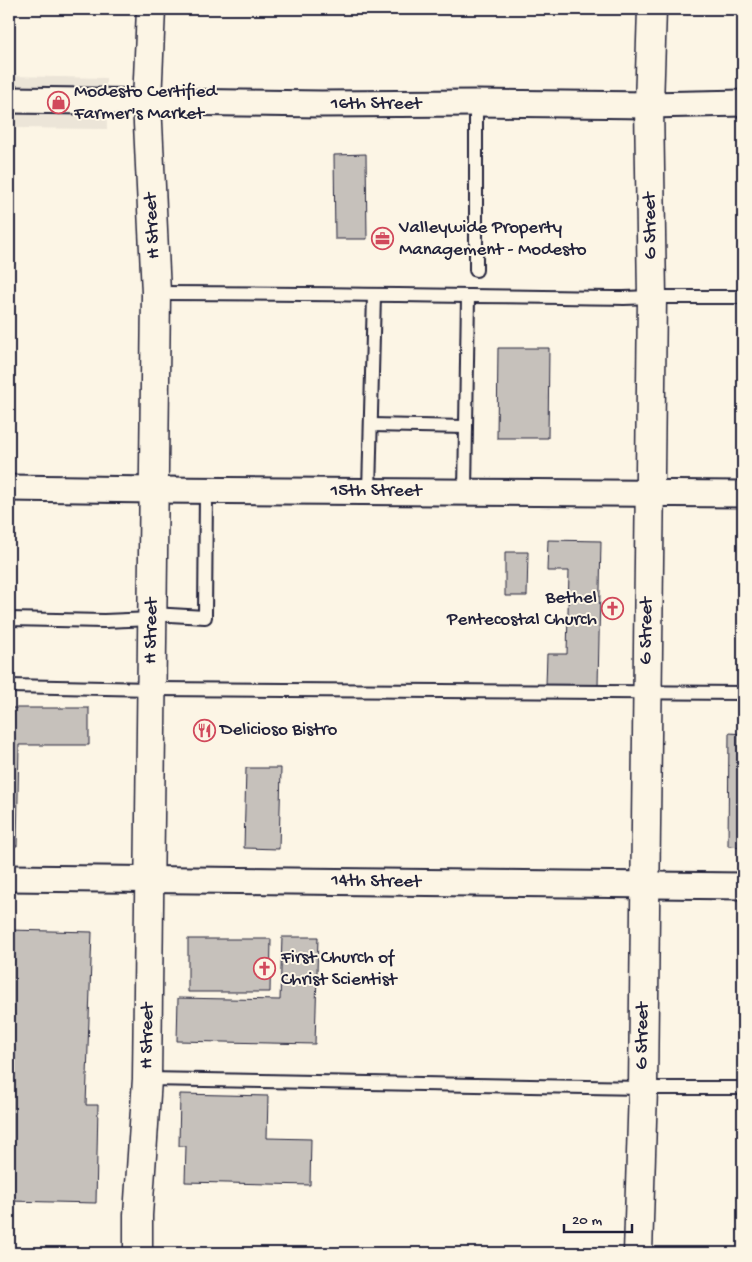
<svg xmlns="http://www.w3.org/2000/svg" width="752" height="1262" font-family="'Gochi Hand',sans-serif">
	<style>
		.built { fill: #ece5d8 }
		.building { fill: #c6c1bb; stroke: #22223b }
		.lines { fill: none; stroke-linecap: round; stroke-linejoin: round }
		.lane-casing { stroke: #22223b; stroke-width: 16 }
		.street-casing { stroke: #22223b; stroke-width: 29 }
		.secondary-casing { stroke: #22223b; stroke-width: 31 }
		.lane { stroke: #fcf5e5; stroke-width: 12 }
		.street { stroke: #fcf5e5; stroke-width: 25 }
		.secondary { stroke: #fcf5e5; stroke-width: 28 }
		.labels { text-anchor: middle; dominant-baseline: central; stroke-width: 4; stroke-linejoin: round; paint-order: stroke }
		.poi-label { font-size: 19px; fill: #22223b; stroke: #fcf5e5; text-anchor: start }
		.street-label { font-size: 19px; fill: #22223b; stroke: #fcf5e5 }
	</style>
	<rect width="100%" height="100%" fill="#fcf5e5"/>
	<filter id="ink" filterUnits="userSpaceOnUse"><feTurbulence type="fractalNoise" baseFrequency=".02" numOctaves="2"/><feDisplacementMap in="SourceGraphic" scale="10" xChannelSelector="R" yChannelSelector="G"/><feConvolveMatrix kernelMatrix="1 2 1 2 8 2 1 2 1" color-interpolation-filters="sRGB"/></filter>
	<g filter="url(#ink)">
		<polygon class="built" points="9,76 106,78 107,129 9,128"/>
		<g class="building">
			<polygon points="366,154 367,239 335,239 334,155"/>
			<polygon points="498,348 549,348 548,438 497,438"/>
			<polygon points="548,540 601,541 598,686 546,685 547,654 567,654 569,571 547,571"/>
			<polygon points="505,552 528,552 527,596 505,596"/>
			<polygon points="9,708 89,708 89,745 19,745 17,846 9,846"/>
			<polygon points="729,733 743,734 743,847 728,846"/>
			<polygon points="246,768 281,768 279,849 244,848"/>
			<polygon points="9,930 92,932 86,1105 98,1105 96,1203 9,1201"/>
			<polygon points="282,937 318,937 315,1044 177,1041 178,998 280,1000"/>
			<polygon points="188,939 271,939 270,992 188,992"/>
			<polygon points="180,1094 268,1096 267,1138 311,1139 310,1185 185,1182 186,1146 179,1146"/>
		</g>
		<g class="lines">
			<defs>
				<g id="lane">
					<polyline points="476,103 476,270"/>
					<path d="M156,293c156,0 312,3 468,5l28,-1h91"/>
					<polyline points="371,425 466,427"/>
					<polyline points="369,491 374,295"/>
					<polyline points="465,492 468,296"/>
					<polyline points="152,614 205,617 206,491"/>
					<polyline points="9,619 104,621 152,619"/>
					<polyline points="9,686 152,689 743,693"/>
					<polyline points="147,1079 643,1088 743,1088"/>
				</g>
				<g id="street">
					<polyline points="9,100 321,104 476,103 649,105 743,103"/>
					<polyline points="9,488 154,490 743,494"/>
					<polyline points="9,878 743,886"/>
				</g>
				<g id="secondary">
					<polyline points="138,1253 138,1215 147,1079 156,293 147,102 151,9"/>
					<polyline points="638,1253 643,1088 652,297 649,105 652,9"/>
				</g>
			</defs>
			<use href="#lane" class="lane-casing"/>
			<use href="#street" class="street-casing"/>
			<use href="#secondary" class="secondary-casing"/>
			<use href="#lane" class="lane"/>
			<use href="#street" class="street"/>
			<use href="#secondary" class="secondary"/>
		</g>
	</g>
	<defs>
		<symbol id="shop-ring" viewBox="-11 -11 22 22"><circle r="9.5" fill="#fcf5e5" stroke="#d1495b" stroke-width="1.5"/><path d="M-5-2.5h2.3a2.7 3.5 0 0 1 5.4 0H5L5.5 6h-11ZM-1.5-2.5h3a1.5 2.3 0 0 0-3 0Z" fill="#d1495b"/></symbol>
		<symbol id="office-ring" viewBox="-11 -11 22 22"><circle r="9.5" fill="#fcf5e5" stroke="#d1495b" stroke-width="1.5"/><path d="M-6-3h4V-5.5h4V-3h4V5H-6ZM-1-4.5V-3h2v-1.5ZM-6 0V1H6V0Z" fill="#d1495b"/></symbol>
		<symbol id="church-ring" viewBox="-11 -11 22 22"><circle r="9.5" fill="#fcf5e5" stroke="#d1495b" stroke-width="1.5"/><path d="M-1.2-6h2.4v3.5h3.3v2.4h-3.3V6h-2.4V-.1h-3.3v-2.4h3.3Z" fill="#d1495b"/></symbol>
		<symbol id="restaurant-ring" viewBox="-11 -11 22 22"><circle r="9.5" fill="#fcf5e5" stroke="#d1495b" stroke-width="1.5"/><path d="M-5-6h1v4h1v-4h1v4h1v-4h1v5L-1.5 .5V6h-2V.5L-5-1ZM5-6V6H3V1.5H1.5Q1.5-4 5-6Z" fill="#d1495b"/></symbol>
	</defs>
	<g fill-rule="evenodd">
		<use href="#shop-ring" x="46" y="90" width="25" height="25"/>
		<use href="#office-ring" x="370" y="226" width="25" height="25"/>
		<use href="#church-ring" x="600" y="596" width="25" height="25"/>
		<use href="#restaurant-ring" x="192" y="718" width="25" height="25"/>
		<use href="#church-ring" x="252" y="956" width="25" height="25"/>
	</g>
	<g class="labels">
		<g class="poi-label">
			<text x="74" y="92">Modesto Certified<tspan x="74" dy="22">Farmer's Market</tspan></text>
			<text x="399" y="228">Valleywide Property<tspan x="399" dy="22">Management - Modesto</tspan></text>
			<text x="597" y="598" text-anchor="end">Bethel<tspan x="597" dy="22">Pentecostal Church</tspan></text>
			<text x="220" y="730">Delicioso Bistro</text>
			<text x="281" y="958">First Church of<tspan x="281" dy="22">Christ Scientist</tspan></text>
		</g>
		<g class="street-label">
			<text x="376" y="104">16th Street</text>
			<text transform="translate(153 226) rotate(-93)">H Street</text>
			<text transform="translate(651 226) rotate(-91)">G Street</text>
			<text x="376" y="491">15th Street</text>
			<text transform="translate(152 631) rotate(-89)">H Street</text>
			<text transform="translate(647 631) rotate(-89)">G Street</text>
			<text transform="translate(376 882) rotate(1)">14th Street</text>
			<text transform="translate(148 1036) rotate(-89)">H Street</text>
			<text transform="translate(643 1036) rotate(-89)">G Street</text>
		</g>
	</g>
	<rect width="752" height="1262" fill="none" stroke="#fcf5e5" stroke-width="30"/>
	<rect x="15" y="15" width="722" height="1232" fill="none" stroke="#22223b" stroke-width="2" filter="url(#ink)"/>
	<path d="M564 1224v8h68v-8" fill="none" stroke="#22223b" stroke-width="2.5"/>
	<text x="572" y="1224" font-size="15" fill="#22223b" stroke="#fcf5e5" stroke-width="4" paint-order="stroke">20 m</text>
</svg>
